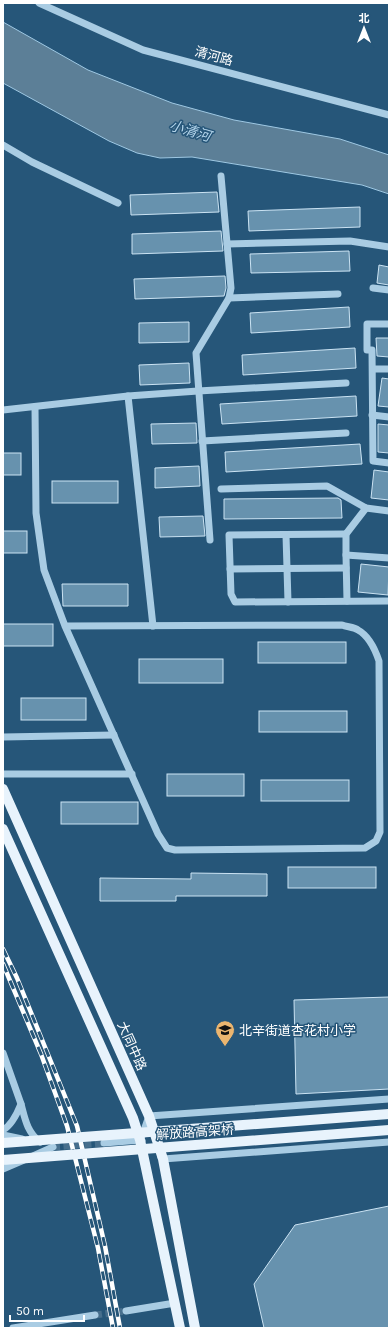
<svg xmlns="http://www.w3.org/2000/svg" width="392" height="1331" font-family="Karla,'Noto Sans SC',sans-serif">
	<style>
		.water { fill: #5c7f97; stroke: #9ec8e3 }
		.building { fill: #6792ae; stroke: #cbe3f3 }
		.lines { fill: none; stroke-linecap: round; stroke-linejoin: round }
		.minor-tunnel { stroke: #476f8d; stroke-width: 7; stroke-dasharray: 7 3.5; stroke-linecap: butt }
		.minor { stroke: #a9cce3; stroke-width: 7 }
		.major { stroke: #e8f3fc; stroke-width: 10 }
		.rail-casing { stroke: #fff; stroke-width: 4.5 }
		.rail { stroke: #265679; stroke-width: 3; stroke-dasharray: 9; stroke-linecap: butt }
		.major-bridge { stroke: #e8f3fc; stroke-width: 10 }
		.labels { text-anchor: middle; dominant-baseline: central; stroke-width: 3; stroke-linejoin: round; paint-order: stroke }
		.street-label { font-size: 13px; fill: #fff; stroke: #265679 }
		.poi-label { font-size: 13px; fill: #fff; stroke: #265679; text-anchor: start }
		.water-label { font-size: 14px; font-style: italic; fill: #b4d5eb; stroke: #265679 }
	</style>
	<rect width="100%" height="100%" fill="#265679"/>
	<polygon class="water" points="3,22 88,70 172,103 234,120 340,139 389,155 389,194 362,185 192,157 160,158 137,153 109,141 3,83"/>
	<g class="building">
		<polygon points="217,192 219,212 131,215 130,195"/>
		<polygon points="360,207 360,227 249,231 248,211"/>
		<polygon points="221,231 223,251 132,254 132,234"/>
		<polygon points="349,251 350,271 251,273 250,254"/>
		<polygon points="379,265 389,267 389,285 377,283"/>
		<polygon points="225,276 226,288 224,296 135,299 134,279"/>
		<polygon points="349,307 350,327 251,333 250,313"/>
		<polygon points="189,322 189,342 139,343 139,323"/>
		<polygon points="376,338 389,338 389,357 377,356"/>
		<polygon points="355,348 356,368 243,375 242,355"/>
		<polygon points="189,363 190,383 140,385 139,365"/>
		<polygon points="382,378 389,379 389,407 378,406"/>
		<polygon points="356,396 357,416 222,424 220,404"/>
		<polygon points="196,423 197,443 152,444 151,424"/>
		<polygon points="378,424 389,425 389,453 378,452"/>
		<polygon points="360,444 362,464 226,472 225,452"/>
		<rect x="3" y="453" width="18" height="22"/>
		<polygon points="199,466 200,486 155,488 155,468"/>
		<polygon points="374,470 389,472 389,500 371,498"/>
		<rect x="52" y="481" width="66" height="22"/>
		<polygon points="338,498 341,500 342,518 224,519 224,499"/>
		<polygon points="203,516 205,536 160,537 159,517"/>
		<rect x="3" y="531" width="24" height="22"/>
		<polygon points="361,564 389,567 388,595 358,592"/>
		<polygon points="62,584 128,584 128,606 63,606"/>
		<rect x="3" y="624" width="50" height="22"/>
		<rect x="258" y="642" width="88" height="21"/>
		<rect x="139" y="659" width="84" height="24"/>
		<rect x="21" y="698" width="65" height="22"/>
		<rect x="259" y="711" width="88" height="21"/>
		<rect x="167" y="774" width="77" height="22"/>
		<rect x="261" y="780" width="88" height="21"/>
		<rect x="61" y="802" width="77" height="22"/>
		<rect x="288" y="867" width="88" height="21"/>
		<polygon points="191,873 267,874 267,896 176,896 176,901 100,901 100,878 191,879"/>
		<polygon points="389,997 389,1089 296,1094 294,1000"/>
		<polygon points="389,1206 389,1328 264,1328 254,1284 295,1225"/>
	</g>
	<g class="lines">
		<g class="minor-tunnel">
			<polyline points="53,1147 104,1143"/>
			<polyline points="95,1315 126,1311"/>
		</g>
		<g class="minor">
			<polyline points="39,3 143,50 389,115"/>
			<polyline points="3,145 32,162 118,203"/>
			<polyline points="227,244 350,241 389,247"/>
			<polyline points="373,288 389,290"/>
			<polyline points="229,298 338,294"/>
			<polyline points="389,324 367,324 367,350 372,350 373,461 389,463"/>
			<polyline points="373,369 389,369"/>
			<polyline points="128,396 153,626"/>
			<path d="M35,407l1,106 8,57 21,56 93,208 9,14 8,2 190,-2 11,-7 4,-9 -1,-171c-4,-12 -10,-25 -21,-31 -4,-3 -11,-3 -16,-5l-277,1"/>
			<polyline points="3,410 128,396 198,391 346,383"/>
			<polyline points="372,415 389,417"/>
			<polyline points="202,441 346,433"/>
			<polyline points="221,489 327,486 366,508 389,511"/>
			<polyline points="366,508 346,534 346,555 389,558"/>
			<polyline points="346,534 229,535 231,594 235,602 389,601"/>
			<polyline points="286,535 288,602"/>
			<polyline points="210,540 196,353 229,298 231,288 221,176"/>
			<polyline points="346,555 347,601"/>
			<polyline points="230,569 346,568"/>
			<polyline points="3,737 114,735"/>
			<polyline points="3,774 132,774"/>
			<path d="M3,1053l18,51c-4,10 -9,21 -18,26"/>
			<path d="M21,1104c4,15 6,28 19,38"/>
			<polyline points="3,1135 22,1139"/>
			<polyline points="142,1136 149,1116 389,1099"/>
			<polyline points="104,1143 140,1140 142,1141"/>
			<polyline points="33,1156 53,1147"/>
			<polyline points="161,1157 163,1159 389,1142"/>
			<polyline points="3,1169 24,1160"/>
			<polyline points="126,1311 175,1303"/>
			<polyline points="13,1328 95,1315"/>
		</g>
		<g class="major">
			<polyline points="3,789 149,1116 163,1159 195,1328"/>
			<polyline points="3,829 133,1118 140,1140 180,1328"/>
		</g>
		<defs>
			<g id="rail">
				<polyline points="3,949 17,978 77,1126 105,1246 120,1328"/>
				<polyline points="3,964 41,1054 67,1126 98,1248 113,1328"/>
			</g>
		</defs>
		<use href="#rail" class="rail-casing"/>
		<use href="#rail" class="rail"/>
		<g class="major-bridge">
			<polyline points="3,1143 389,1114"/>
			<polyline points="3,1160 389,1130"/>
		</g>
	</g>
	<defs>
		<symbol id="school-pin" viewBox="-11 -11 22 30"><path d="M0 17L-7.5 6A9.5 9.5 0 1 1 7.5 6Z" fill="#ebb56f" stroke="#265679"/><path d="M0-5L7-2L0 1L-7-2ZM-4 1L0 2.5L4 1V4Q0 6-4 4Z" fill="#111"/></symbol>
	</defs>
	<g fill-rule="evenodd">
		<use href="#school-pin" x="214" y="1019" width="22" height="30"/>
	</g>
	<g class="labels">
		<g class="street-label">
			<text transform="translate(214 56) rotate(15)">清河路</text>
			<text transform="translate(132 1046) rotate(66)">大同中路</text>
			<text transform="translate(195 1132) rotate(-4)">解放路高架桥</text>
		</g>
		<g class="poi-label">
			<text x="239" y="1030">北辛街道杏花村小学</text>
		</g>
		<g class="water-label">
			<text transform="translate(190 131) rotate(17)">小清河</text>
		</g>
	</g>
	<rect width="392" height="1331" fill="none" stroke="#ffffff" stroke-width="8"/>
	<g transform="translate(364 28)" stroke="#265679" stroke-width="3" paint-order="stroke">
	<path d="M0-3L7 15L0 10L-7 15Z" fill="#ffffff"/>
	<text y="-6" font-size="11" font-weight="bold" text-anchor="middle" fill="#ffffff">北</text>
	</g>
	<path d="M10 1315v6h74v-6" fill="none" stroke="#ffffff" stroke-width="2"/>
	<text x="16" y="1315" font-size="12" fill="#ffffff" stroke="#265679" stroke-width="3" paint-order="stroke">50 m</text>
</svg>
